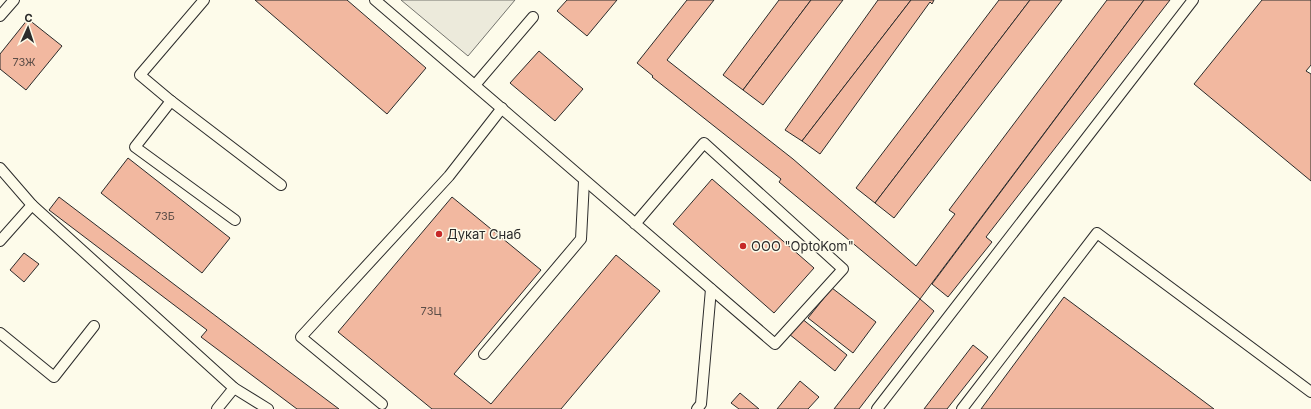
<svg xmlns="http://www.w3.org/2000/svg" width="1311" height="409" font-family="Inter,sans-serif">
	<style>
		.parking { fill: #eceadb; stroke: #74746e }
		.building { fill: #f2b8a0; stroke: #2b2b2b }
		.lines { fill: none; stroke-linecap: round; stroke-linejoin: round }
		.service-casing { stroke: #2b2b2b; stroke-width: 12 }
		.service { stroke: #fdfbea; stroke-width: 10 }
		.poi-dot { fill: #c62828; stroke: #fdfbea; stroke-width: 1.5 }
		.labels { text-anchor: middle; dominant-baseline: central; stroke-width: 3; stroke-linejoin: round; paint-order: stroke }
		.number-label { font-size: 11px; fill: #5d4e48 }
		.poi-label { font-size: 13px; fill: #2b2b2b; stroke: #fdfbea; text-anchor: start }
	</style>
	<rect width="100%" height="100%" fill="#fdfbea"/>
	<polygon class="parking" points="401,0 515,0 468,56"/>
	<g class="building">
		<polygon points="255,0 347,0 426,68 387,114"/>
		<polygon points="567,0 617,0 587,36 557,11"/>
		<polygon points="687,0 714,0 667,60 793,159 916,266 955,214 949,210 1107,0 1144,0 920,299 779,182 781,179 652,77 653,76 637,63"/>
		<polygon points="779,0 811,0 743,90 723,75"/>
		<polygon points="811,0 843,0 763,105 743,90"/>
		<polygon points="878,0 911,0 802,141 785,130"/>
		<polygon points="911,0 934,0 932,4 930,2 820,154 802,141"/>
		<polygon points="999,0 1030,0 875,203 856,188"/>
		<polygon points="1030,0 1062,0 894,218 875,203"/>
		<polygon points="1144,0 1170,0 986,237 992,242 948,297 932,284"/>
		<polygon points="1262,0 1311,0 1311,65 1306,71 1311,74 1311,181 1194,84"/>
		<polygon points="28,19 62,46 26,90 0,69 0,54"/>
		<polygon points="539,51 583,89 555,121 510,83"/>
		<polygon points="128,158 230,238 202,273 101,193"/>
		<polygon points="712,179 814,268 774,313 673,224"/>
		<polygon points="59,197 291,373 339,409 297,409 201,337 207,330 49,210"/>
		<polygon points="452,197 541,270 454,374 491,404 616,255 660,291 561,409 432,409 338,332"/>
		<polygon points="24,253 39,264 24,282 10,270"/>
		<polygon points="832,288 876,322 853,353 808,318"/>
		<polygon points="1064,297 1214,409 981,409"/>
		<polygon points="920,299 934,311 859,409 834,409"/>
		<polygon points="801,318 847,355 835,371 789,334"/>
		<polygon points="973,345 988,357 947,409 924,409"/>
		<polygon points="800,381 819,397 808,409 777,409"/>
		<polygon points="740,393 759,409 739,409 731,403"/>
	</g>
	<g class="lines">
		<defs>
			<g id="service">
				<polyline points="204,0 140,75 171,101 281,185"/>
				<path d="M375,0c134,114 267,230 400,344l68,-75 -139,-126 -69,81"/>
				<polyline points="0,16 14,0"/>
				<polyline points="475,85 533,17"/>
				<polyline points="171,101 135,147 235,220"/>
				<polyline points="0,168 32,205 234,388 268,409"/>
				<polyline points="0,241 32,205"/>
				<polyline points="0,333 54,377 94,326"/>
				<polyline points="484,354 581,239 584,181"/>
				<polyline points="382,404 301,337 449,176 502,108"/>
				<polyline points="217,409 234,388"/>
				<polyline points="697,409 701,404 711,289"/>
				<polyline points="877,409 1193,0"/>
				<polyline points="962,409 1097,233 1311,392"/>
			</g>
		</defs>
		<use href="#service" class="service-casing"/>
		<use href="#service" class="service"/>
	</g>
	<g class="poi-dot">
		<circle cx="439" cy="234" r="4"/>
		<circle cx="743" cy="246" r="4"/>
	</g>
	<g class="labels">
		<g class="number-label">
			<text x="24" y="62">73Ж</text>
			<text x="165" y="216">73Б</text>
			<text x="431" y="311">73Ц</text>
		</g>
		<g class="poi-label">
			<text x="447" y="234">Дукат Снаб</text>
			<text x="751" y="246">OOO "OptoKom"</text>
		</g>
	</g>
	<g transform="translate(28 28) rotate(3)" stroke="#fdfbea" stroke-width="3" paint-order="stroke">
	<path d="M0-3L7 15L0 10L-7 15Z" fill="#2b2b2b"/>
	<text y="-6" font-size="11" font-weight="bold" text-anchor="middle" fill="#2b2b2b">С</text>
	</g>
</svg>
